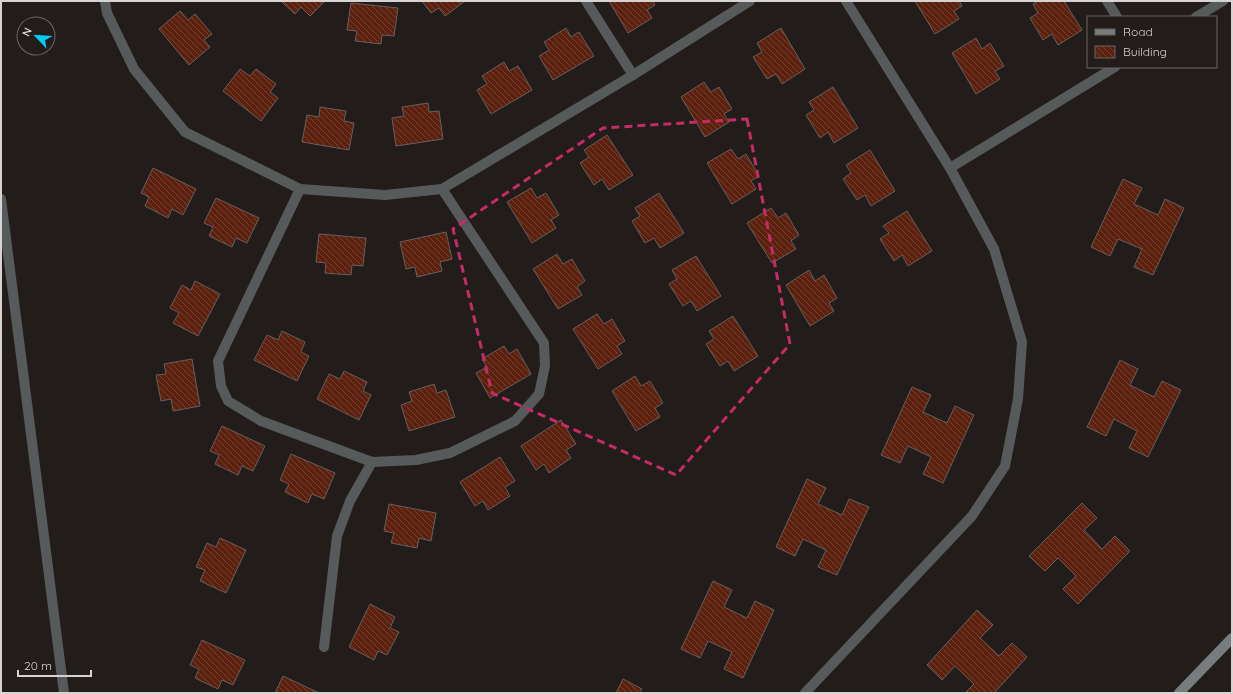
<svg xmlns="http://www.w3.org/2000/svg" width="1233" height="694" font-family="Quicksand,sans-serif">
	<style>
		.building { fill: url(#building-back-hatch); stroke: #665f5d }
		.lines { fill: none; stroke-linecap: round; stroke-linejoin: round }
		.service { stroke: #575a5b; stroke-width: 10 }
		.minor { stroke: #575a5b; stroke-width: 10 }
		.secondary { stroke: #777c7e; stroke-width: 10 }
		.marked { fill: none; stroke: #c42b67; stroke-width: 3; stroke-dasharray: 8 5; stroke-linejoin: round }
	</style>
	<defs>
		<pattern id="building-back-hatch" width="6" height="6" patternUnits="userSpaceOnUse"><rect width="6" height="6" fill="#5c200e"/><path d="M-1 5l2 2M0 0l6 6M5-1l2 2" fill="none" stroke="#734030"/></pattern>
	</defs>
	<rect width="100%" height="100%" fill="#221c1a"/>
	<g class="building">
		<polygon points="281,1 325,1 310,16 301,7 295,14"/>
		<polygon points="422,1 465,1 445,16 439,8 431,13"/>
		<polygon points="609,1 653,1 655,5 647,10 652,18 628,33"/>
		<polygon points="915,1 959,1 962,6 954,11 959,19 935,34"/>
		<polygon points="1039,1 1064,1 1082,30 1058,45 1052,34 1043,40 1030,18 1038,13 1033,4"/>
		<polygon points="351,3 398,8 394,36 382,35 381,44 355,41 357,31 347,30"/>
		<polygon points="180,11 188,20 195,14 212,34 204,40 210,47 189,65 159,29"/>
		<polygon points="566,28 571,37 579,32 594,56 553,80 539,56 549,50 544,42"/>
		<polygon points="781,28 805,69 782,84 776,74 767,79 753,57 762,52 757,43"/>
		<polygon points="976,38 982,49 990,43 1004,66 995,71 1000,79 976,94 952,53"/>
		<polygon points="504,62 509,71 518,66 532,90 491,114 477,90 487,84 482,76"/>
		<polygon points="240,69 250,76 256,69 276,84 270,92 278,98 261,121 223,91"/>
		<polygon points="704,82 711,92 719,87 732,109 724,114 729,122 705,137 681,97"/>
		<polygon points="833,87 858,128 834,143 828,132 820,138 806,115 814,110 809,102"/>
		<polygon points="428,103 429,112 439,111 443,139 396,146 392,118 404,116 402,107"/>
		<polygon points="320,107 346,111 344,121 354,123 349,150 302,142 307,115 319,117"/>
		<polygon points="607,135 633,175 609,190 602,179 594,185 580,163 589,157 584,150"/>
		<polygon points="731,149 738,159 746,154 759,176 751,181 756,189 732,204 707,163"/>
		<polygon points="870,150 895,191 871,206 865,195 857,200 843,179 851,173 846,165"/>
		<polygon points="153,168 196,189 183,215 172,209 168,218 145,206 149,197 141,193"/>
		<polygon points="1123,179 1142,188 1134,204 1158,215 1165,199 1184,208 1153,275 1134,267 1142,249 1118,239 1110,256 1091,247"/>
		<polygon points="531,188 537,198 546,193 559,215 551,220 556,228 532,243 507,202"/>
		<polygon points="659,193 684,233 660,248 654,238 645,243 632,221 640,216 635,208"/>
		<polygon points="216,198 259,218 247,243 236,238 232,247 209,236 213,227 204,223"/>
		<polygon points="771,208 778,218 786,213 799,235 791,241 796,249 772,263 747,223"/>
		<polygon points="907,211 932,251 908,266 902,255 894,261 880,239 889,233 883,226"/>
		<polygon points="446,232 452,259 440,262 442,271 417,277 415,267 406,269 400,242"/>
		<polygon points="319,234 366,238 363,266 352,265 351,275 325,273 326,263 316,262"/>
		<polygon points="557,254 563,264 572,259 585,281 577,287 582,295 558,309 533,269"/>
		<polygon points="696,256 721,296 697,311 691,301 683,306 669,284 677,279 672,270"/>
		<polygon points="809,270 815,281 824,275 837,298 829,303 834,311 810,326 786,285"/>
		<polygon points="195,281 220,294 198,336 173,323 179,313 170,308 182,285 191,290"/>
		<polygon points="597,314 604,324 612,319 625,341 617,346 622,354 598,369 573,329"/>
		<polygon points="733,316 758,356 734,371 728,361 720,366 706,344 714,339 709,331"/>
		<polygon points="282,331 305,342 301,352 309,356 297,381 254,360 267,335 278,340"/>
		<polygon points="504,346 509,354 517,349 531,374 490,398 476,373 487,367 482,359"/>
		<polygon points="192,359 200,406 173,411 171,399 161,401 156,375 166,374 164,364"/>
		<polygon points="1120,360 1138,369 1130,385 1154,397 1162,381 1181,390 1148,457 1129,448 1137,431 1114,419 1106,436 1087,427"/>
		<polygon points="344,371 367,382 363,391 371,395 359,420 317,399 329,374 340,379"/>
		<polygon points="635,376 641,386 650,381 663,403 655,408 660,417 636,431 612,391"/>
		<polygon points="434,384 437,393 446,390 455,417 409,431 401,405 412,401 409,392"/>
		<polygon points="912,387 931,395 923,412 947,423 955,406 974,415 943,483 923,474 931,457 908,446 900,463 881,455"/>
		<polygon points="561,420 576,444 566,450 571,458 549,473 544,464 536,470 521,446"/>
		<polygon points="222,426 265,446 253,471 242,466 238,475 215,464 219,455 210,451"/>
		<polygon points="291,454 335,473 324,499 312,494 308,503 285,492 289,484 280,480"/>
		<polygon points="500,457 515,481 505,487 510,496 488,510 483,501 475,506 460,482"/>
		<polygon points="807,479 826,488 818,504 842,515 849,499 869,507 837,575 818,567 826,550 803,539 795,556 776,547"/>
		<polygon points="1082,503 1097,518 1084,530 1102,549 1115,536 1130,551 1078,604 1063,589 1076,576 1058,558 1045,571 1029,556"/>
		<polygon points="389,504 436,513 431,541 419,538 417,548 391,543 394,533 384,531"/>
		<polygon points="220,538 246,550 226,593 200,581 205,570 196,567 207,543 216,547"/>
		<polygon points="713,581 732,590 724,607 747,618 755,601 774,610 743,678 724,669 732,652 708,641 700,658 681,649"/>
		<polygon points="370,604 395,617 390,628 399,632 387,655 378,651 374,660 349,647"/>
		<polygon points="977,610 993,625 980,638 999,656 1012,643 1027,657 994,693 965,693 974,684 955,666 942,680 927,665"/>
		<polygon points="202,640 245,660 233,685 222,680 218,689 195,678 199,669 190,665"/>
		<polygon points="283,676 319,693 275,693"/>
		<polygon points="623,679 642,689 639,693 616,693"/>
	</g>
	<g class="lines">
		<g class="service">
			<polyline points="586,1 633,75"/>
			<polyline points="1107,1 1117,17"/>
			<polyline points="300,189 218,361 221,386 228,401 261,421 372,462 416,460 450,453 515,421 539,394 545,366 544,343 442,189"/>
			<polyline points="324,647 337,536 350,501 372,462"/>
		</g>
		<g class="minor">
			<polyline points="105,1 107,13 134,69 185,132 300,189 385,195 442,189 633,75 750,1"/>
			<polyline points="1196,17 1223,1"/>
			<polyline points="950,168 1115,67"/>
			<polyline points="1,199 64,693"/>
			<polyline points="805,693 972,516 1005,466 1018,399 1022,342 994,249 950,168 846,1"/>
		</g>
		<polyline class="secondary" points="1179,693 1232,638"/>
	</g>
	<path class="marked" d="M747,119l43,225 -114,131 -184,-82 -39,-164 150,-101z"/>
	<rect width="1233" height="694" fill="none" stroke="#d7d3d2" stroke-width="4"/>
	<rect x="1087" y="16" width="130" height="52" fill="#221c1a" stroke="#6a6564"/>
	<rect x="1095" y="29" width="20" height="6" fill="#777c7e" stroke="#6a6564"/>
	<text x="1123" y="36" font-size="12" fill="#d7d3d2">Road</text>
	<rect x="1095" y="46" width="20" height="12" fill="url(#building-back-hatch)" stroke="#6a6564"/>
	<text x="1123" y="56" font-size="12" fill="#d7d3d2">Building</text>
	<g transform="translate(36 36) rotate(295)"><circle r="19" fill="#221c1a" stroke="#6a6564"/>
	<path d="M0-3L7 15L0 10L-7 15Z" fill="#05cbf9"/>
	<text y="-6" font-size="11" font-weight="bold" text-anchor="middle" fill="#d7d3d2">N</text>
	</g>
	<path d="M18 670v6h73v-6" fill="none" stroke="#d7d3d2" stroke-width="2"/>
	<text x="24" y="670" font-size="12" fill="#d7d3d2" stroke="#221c1a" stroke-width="3" paint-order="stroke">20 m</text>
</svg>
